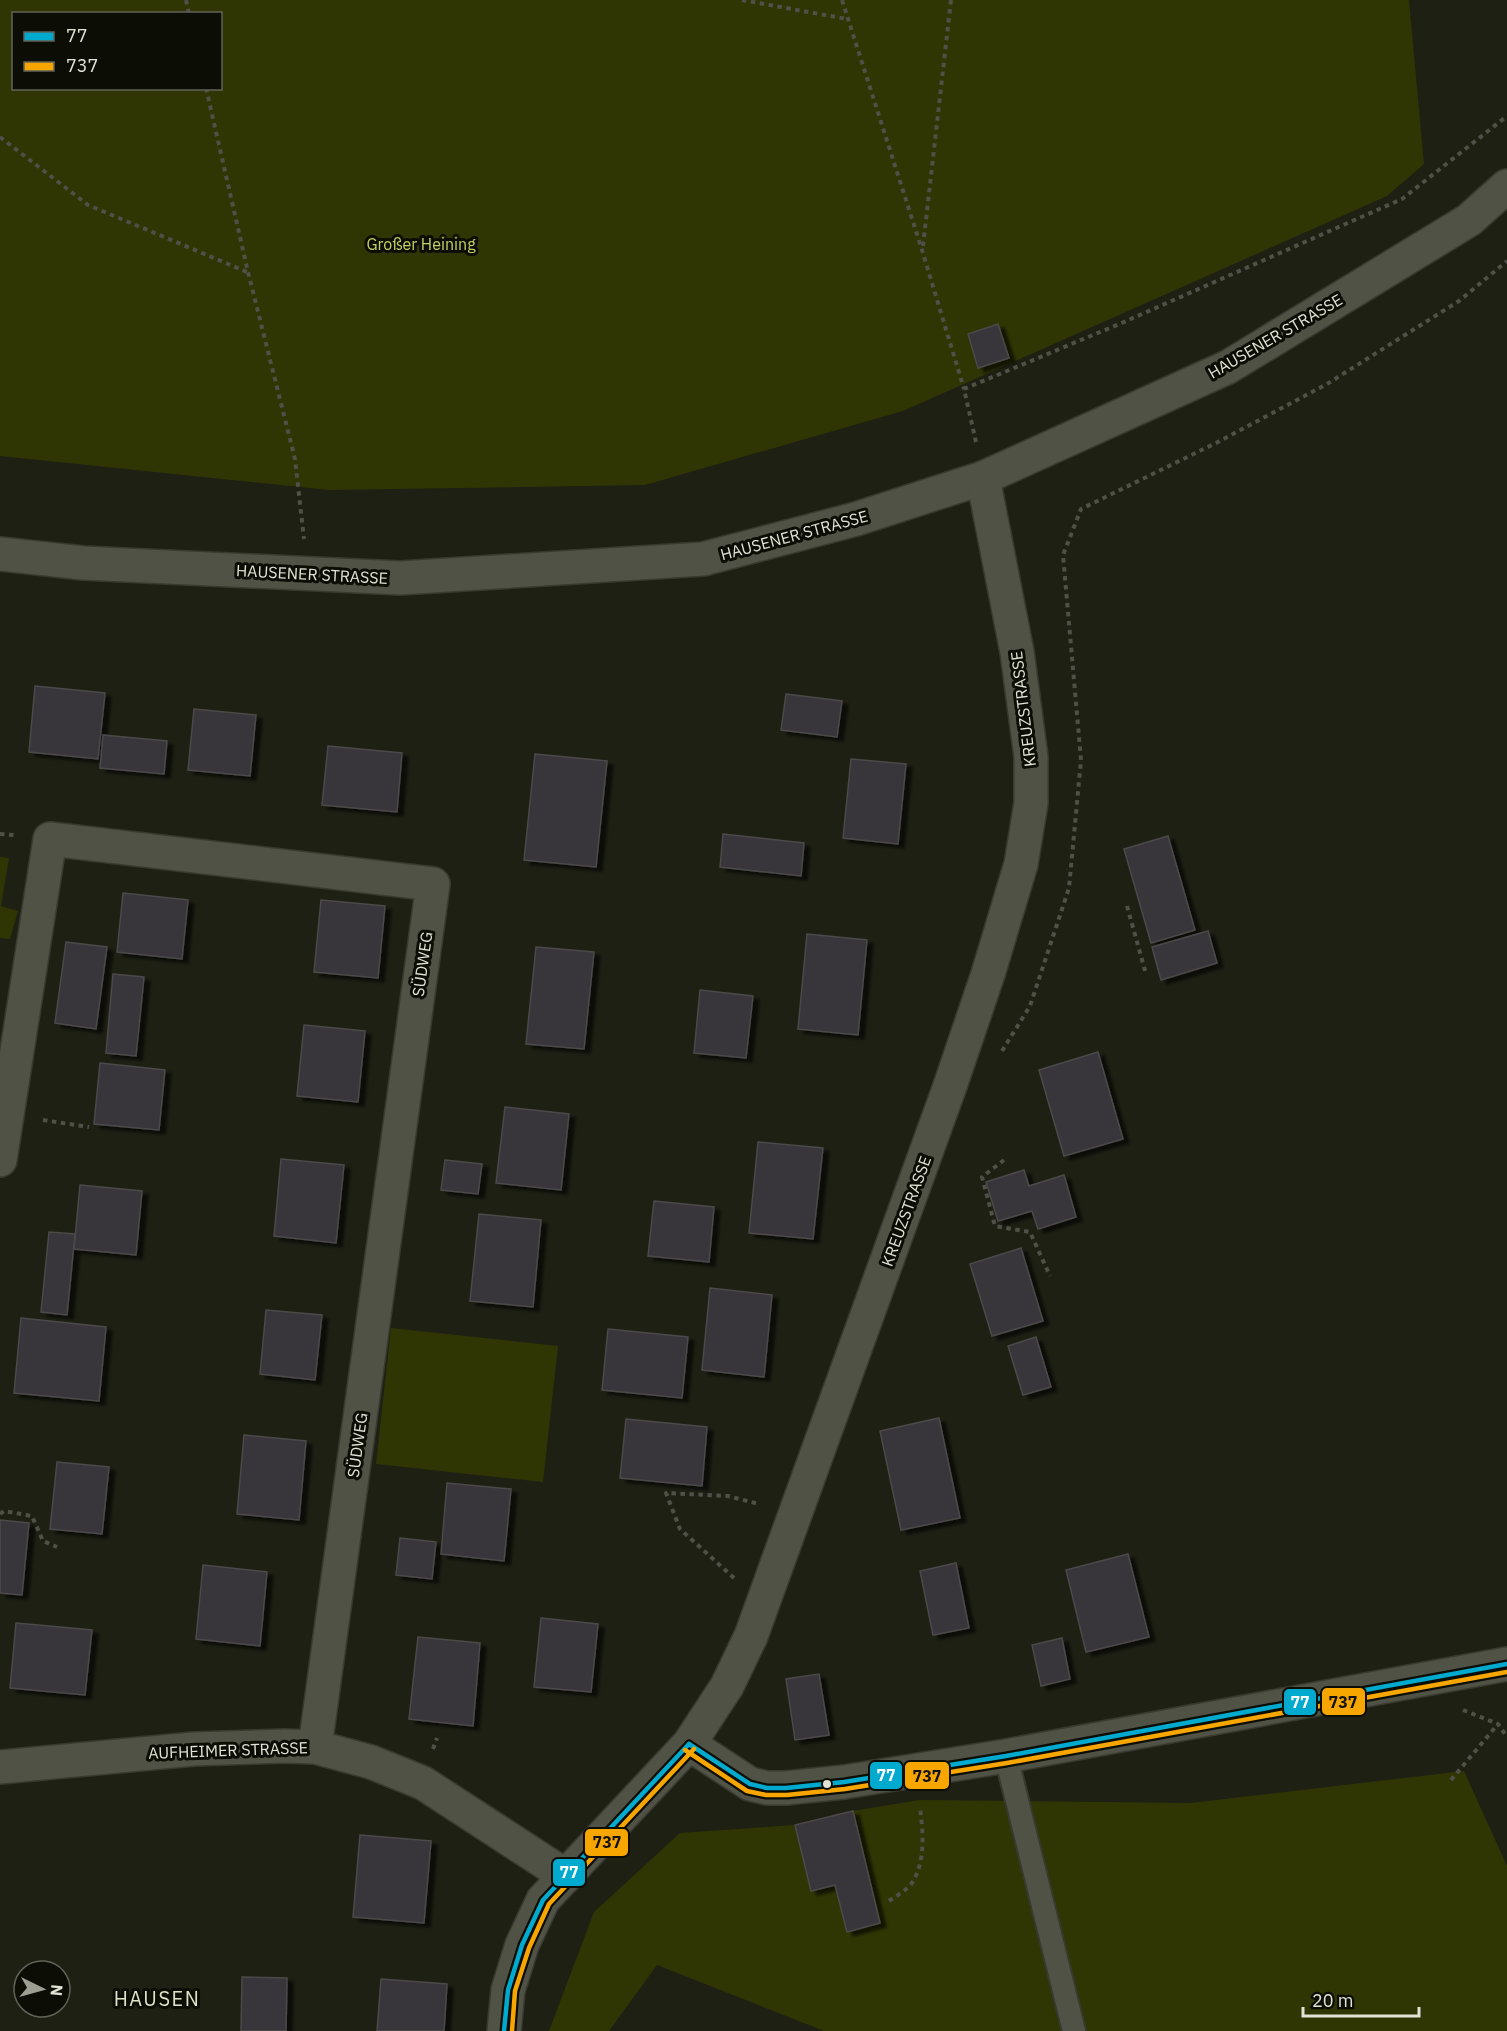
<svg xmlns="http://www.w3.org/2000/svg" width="1507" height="2031" font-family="'IBM Plex Sans',sans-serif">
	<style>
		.green { fill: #303504; fill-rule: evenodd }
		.building { fill: #38343b; stroke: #4b4a49; stroke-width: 1.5; filter: url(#shadow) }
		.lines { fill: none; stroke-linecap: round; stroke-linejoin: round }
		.service-casing { stroke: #383a30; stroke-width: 26 }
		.minor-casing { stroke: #383a30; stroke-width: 36 }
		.tertiary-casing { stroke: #383a30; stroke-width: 36 }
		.path { stroke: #4f5047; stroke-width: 4; stroke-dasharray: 4.5 4.5; stroke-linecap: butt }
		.service { stroke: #505246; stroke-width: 22 }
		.minor { stroke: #505246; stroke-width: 33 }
		.tertiary { stroke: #505246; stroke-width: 33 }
		.bus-1-casing { stroke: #0c0d05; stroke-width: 9 }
		.bus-2-casing { stroke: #0c0d05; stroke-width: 9 }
		.bus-1 { stroke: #00a9ce; stroke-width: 4.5 }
		.bus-2 { stroke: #f7a600; stroke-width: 4.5 }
		.bus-dot { fill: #e0e3d5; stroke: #0c0d05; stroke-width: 2 }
		.labels { text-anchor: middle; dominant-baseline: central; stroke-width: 6; stroke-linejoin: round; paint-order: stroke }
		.park-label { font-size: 16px; fill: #c4d263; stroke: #0c0d05 }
		.street-label { font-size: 16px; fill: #e0e3d5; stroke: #0c0d05 }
		.quarter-label { font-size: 20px; letter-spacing: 1.5px; fill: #dee3c7; stroke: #0c0d05 }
		.line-badge { stroke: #0c0d05; stroke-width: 2 }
		.badge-label { font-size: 16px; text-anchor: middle; font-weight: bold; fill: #fff }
		.pale-badge-label { font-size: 16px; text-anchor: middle; font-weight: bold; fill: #111 }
	</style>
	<defs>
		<filter id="shadow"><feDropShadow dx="6" dy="4" stdDeviation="1.5" flood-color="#0009"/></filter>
	</defs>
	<rect width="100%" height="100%" fill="#1e2014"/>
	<g class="green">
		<path d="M0,0h1409l15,164 -37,32 -484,215 -258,74 -316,5 -329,-34zM14,14h206v74h-206z"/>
		<polygon points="0,857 9,858 1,906 18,911 10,939 0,938"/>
		<polygon points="391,1328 558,1346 543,1482 376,1464"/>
		<polygon points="1464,1771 1507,1866 1507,2031 824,2031 657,1965 609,2031 549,2031 594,1912 680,1833 795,1825 811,1890 835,1885 847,1932 880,1923 853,1811 919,1800 1190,1803"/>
	</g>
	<g class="building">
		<polygon points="998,324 1009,358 978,368 968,334"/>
		<polygon points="35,686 105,693 98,759 29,752"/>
		<polygon points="786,694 842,701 837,737 781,730"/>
		<polygon points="194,709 256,715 250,776 188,770"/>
		<polygon points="103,735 167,741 164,774 100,768"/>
		<polygon points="328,746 402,753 397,812 322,805"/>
		<polygon points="535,754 607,761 596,867 524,860"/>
		<polygon points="851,759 906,764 898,844 843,838"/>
		<polygon points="723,834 804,843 801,876 720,867"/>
		<polygon points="1168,836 1195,930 1151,943 1124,849"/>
		<polygon points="123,893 188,900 182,959 117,952"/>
		<polygon points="321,900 385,906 378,978 314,972"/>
		<polygon points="1208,931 1217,963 1161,980 1152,947"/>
		<polygon points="807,934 867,940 858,1035 798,1029"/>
		<polygon points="66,942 107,947 96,1029 55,1023"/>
		<polygon points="536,947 594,952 584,1049 526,1044"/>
		<polygon points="113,974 144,977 136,1056 106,1053"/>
		<polygon points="700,990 753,996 746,1058 694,1053"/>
		<polygon points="304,1025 365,1031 358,1102 297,1096"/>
		<polygon points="1098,1052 1123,1139 1064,1156 1039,1070"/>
		<polygon points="100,1063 165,1070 159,1130 94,1124"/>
		<polygon points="505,1107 569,1114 561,1190 496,1183"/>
		<polygon points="758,1142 823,1148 813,1239 749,1233"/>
		<polygon points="281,1159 344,1165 336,1243 274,1236"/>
		<polygon points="445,1160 482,1164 478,1194 441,1190"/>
		<polygon points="1024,1170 1029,1186 1064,1175 1076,1217 1038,1229 1032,1211 998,1221 986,1182"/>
		<polygon points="80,1185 142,1191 136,1255 74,1249"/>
		<polygon points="654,1201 714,1207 709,1262 648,1256"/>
		<polygon points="479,1214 541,1220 533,1307 470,1301"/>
		<polygon points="49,1232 75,1234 67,1315 41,1312"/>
		<polygon points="1021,1248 1043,1321 992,1336 970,1264"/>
		<polygon points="710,1288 772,1295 764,1377 702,1370"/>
		<polygon points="266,1310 322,1315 315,1380 260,1374"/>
		<polygon points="21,1318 106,1327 99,1401 14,1393"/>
		<polygon points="608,1329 688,1337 682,1398 602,1390"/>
		<polygon points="1036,1337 1051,1387 1023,1395 1008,1346"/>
		<polygon points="939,1418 960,1518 901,1530 880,1431"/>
		<polygon points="626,1419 707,1427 702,1486 620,1478"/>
		<polygon points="244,1435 306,1441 299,1520 237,1514"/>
		<polygon points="57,1462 109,1467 102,1534 50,1529"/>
		<polygon points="447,1483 511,1489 504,1561 441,1554"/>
		<polygon points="0,1520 29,1523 22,1595 0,1593"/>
		<polygon points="400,1538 436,1542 432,1579 396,1575"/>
		<polygon points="1128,1554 1149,1637 1086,1652 1066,1570"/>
		<polygon points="956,1563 969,1628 933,1635 920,1571"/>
		<polygon points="203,1565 267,1572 260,1646 196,1639"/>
		<polygon points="541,1618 598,1624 591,1692 534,1687"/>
		<polygon points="16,1623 92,1630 85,1695 10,1688"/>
		<polygon points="418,1637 480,1643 473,1726 409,1719"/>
		<polygon points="1062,1638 1070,1679 1041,1686 1032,1645"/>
		<polygon points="819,1674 829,1735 795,1740 786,1679"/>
		<polygon points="853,1811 880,1923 847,1932 835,1885 811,1891 795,1825"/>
		<polygon points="360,1835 431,1841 424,1923 353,1917"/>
		<polygon points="242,1977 287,1978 286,2031 241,2031"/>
		<polygon points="381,1979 447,1984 444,2031 377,2031"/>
	</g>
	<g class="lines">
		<defs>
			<polyline id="service" points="1006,1756 1074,2031"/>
			<polyline id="minor" points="0,1160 50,839 433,884 315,1747"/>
			<g id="tertiary">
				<polyline points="0,554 83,563 400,578 703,559 856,519 983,478 1228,367 1469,220 1507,186"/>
				<polyline points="689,1744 750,1784 767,1788 786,1788 844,1782 1006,1756 1507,1664"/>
				<polyline points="0,1767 194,1749 285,1746 315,1747 371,1762 423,1783 566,1876"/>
				<polyline points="504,2031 508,1990 522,1945 543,1900 689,1744 727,1686 751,1636 950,1086 988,974 1021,864 1031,803 1031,757 1017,652 983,478"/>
			</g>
		</defs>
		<use href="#service" class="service-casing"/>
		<use href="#minor" class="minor-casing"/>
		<use href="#tertiary" class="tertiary-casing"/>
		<g class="path">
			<polyline points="186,0 189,14"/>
			<polyline points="742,0 847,19"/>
			<polyline points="842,0 922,250 964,389"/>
			<polyline points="206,88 248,272 295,459 304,539"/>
			<polyline points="0,137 88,205 247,272"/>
			<polyline points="923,246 951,0"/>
			<polyline points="976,442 964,389 1124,322 1402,199 1507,116"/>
			<polyline points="0,834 14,835"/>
			<polyline points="1127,906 1146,974"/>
			<polyline points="1002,1051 1030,1006 1069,888 1081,760 1063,555 1081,509 1216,443 1327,384 1459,301 1507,261"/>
			<polyline points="43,1120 89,1127"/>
			<polyline points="1004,1160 982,1177 995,1226 1030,1232 1050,1276"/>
			<polyline points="0,1514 4,1511 32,1516 43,1541 57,1547"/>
			<polyline points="734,1578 680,1529 666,1493 728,1496 759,1504"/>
			<polyline points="1463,1710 1498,1724 1507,1737"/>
			<polyline points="433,1749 437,1738"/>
			<polyline points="1451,1780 1498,1724"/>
			<path d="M889,1901c7,-5 18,-11 23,-18 14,-22 11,-51 8,-76"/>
		</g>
		<use href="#service" class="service"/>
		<use href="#minor" class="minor"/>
		<use href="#tertiary" class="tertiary"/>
		<defs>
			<g id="bus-1">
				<polyline points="689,1744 750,1784 767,1788 786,1788 844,1782 1006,1756 1507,1664"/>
				<polyline points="504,2031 508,1990 522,1945 543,1900 689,1744"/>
			</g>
			<g id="bus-2">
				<polyline points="685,1750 747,1791 766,1795 787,1795 845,1789 1007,1763 1507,1672"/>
				<polyline points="512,2031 515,1991 529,1948 549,1904 694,1749"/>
			</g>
		</defs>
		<use href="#bus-1" class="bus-1-casing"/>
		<use href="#bus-2" class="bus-2-casing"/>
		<use href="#bus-1" class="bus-1"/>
		<use href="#bus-2" class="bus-2"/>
	</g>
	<circle class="bus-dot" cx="827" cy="1784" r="5"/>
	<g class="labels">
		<g class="park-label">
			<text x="421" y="244">Großer Heining</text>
		</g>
		<g class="street-label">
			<text transform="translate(1275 336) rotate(-30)">HAUSENER STRASSE</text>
			<text transform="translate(794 535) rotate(-15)">HAUSENER STRASSE</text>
			<text transform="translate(312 574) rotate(3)">HAUSENER STRASSE</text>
			<text transform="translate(1023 709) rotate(-97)">KREUZSTRASSE</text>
			<text transform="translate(422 964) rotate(-82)">SÜDWEG</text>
			<text transform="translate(906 1211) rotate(-70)">KREUZSTRASSE</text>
			<text transform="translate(357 1445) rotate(-82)">SÜDWEG</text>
			<text transform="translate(228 1750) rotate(-2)">AUFHEIMER STRASSE</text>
		</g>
		<g class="quarter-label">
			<text x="157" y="1998">HAUSEN</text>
		</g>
	</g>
	<g class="line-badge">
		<rect x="1321" y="1687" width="45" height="29" rx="6" fill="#f7a600"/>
		<rect x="1283" y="1688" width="34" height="28" rx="6" fill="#00a9ce"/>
		<rect x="869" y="1761" width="34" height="29" rx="6" fill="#00a9ce"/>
		<rect x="904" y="1761" width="46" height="29" rx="6" fill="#f7a600"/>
		<rect x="584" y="1828" width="45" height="29" rx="6" fill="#f7a600"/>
		<rect x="552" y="1858" width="34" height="29" rx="6" fill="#00a9ce"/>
	</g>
	<g class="badge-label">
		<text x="1300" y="1708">77</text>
		<text x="886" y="1781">77</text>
		<text x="569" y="1878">77</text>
	</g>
	<g class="pale-badge-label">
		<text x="1343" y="1708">737</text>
		<text x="927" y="1782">737</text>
		<text x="607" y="1848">737</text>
	</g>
	<rect x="12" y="12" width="210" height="78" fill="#0c0d05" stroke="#616358" stroke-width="1.5"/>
	<rect x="24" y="32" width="30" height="9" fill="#00a9ce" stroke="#616358" stroke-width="1.5"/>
	<text x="66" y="42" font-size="18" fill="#e0e3d5">77</text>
	<rect x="24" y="62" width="30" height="9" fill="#f7a600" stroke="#616358" stroke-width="1.5"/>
	<text x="66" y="72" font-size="18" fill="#e0e3d5">737</text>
	<g transform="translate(42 1989) rotate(95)"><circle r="28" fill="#0c0d05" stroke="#616358" stroke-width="1.5"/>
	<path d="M0-4.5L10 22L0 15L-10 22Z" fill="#9c9f91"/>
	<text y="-9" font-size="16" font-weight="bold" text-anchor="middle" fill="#e0e3d5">N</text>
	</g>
	<path d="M1303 2007v9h116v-9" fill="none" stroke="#e0e3d5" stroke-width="3"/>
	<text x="1312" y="2007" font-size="18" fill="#e0e3d5" stroke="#0c0d05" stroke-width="4.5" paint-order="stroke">20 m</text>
</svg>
